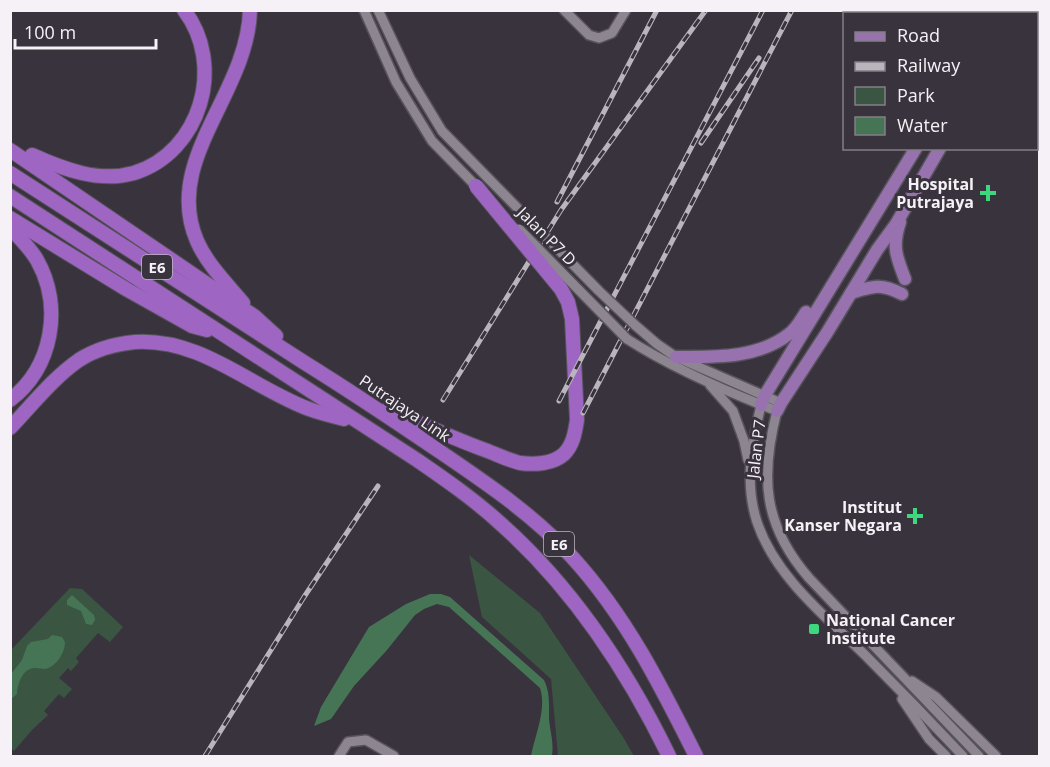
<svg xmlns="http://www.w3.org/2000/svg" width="1050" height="767" font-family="'Open Sans',sans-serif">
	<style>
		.green { fill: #3a5542 }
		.water { fill: #467555 }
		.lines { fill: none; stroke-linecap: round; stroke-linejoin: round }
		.minor-casing { stroke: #57535b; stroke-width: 12 }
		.major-casing { stroke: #57535b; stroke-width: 15 }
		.highway-casing { stroke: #57535b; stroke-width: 16 }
		.minor { stroke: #8d8691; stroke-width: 9 }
		.major { stroke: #9772af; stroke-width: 12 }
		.highway { stroke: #9e65c3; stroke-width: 14 }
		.rail-casing { stroke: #bab5bd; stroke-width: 5 }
		.rail { stroke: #39333d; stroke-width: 3; stroke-dasharray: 9; stroke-linecap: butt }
		.minor-bridge-casing { stroke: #57535b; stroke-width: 12; stroke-linecap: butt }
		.highway-bridge-casing { stroke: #57535b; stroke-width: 16; stroke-linecap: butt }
		.minor-bridge { stroke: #8d8691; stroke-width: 9 }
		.highway-bridge { stroke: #9e65c3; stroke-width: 14 }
		.poi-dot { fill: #3cd77e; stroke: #39333d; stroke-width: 2 }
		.labels { text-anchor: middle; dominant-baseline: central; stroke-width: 6; stroke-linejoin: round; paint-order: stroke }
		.shield { fill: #39333d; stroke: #bdb8bf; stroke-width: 1.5 }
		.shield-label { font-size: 15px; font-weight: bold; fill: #f5f1f7 }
		.poi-label { font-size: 16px; font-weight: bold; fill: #f5f1f7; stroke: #39333d; text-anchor: end }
		.street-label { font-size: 16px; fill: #f5f1f7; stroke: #39333d }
	</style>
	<rect width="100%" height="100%" fill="#39333d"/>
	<g class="green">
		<polygon points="469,555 540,613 623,737 634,756 558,756 551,679 482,617"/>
		<polygon points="70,588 82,589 123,627 110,642 98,633 76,658 79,662 71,671 68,668 59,678 72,689 64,698 59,694 44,711 48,715 32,730 14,751 11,748 11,650"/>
	</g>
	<g class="water">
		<path d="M430,594h11l9,3 94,83c6,12 5,24 5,38 1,15 5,22 3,38h-21c4,-21 16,-47 9,-68l-91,-81 -12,-3 -13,5 -9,6 -28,35 -33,36 -23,33 -17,7 7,-19 48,-80 37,-23z"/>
		<polygon points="72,595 94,615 95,620 92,625 86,624 81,611 67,605 67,600"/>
		<path d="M52,635l10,2 3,5c0,11 -9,25 -20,27 -4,0 -10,-2 -15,0 -9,3 -13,18 -13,25l-6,5v-25l11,-14 5,-14 4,-4 17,-3z"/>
	</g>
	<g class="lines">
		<defs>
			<g id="minor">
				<polyline points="364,10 396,82 432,141 476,186"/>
				<polyline points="378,10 410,78 442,131 488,178"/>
				<polyline points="564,10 589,35 599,38 612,33 626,10"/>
				<polyline points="635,325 657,344 676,357 781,403"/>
				<path d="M627,339c47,30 98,52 150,72 -17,66 -14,114 32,167l170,178"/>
				<polyline points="710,385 733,411 744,441 748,460"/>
				<path d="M761,405c-9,39 -17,77 -4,117 18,54 68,94 108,133 33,33 66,67 98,101"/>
				<polyline points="912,681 936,697 996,756"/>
				<polyline points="902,699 929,739 946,756"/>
				<polyline points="339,756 348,742 366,740 394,756"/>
			</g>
			<g id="major">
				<polyline points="992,14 993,10"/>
				<polyline points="1010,14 1012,10"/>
				<path d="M900,222c-8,24 -4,34 5,57"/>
				<path d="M851,293c22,-7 30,-10 51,1"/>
				<path d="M676,357c38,0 81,2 113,-23 7,-5 12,-14 17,-22"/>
				<polyline points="761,405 765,395 916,148"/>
				<polyline points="777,411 781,403 828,331 877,250 896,224 940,148"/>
			</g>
			<g id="highway">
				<polyline points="10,150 254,316 276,336"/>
				<path d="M32,155c31,14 67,28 102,18 67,-21 92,-108 50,-163"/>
				<path d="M10,173c99,63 196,127 295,190 45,28 90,58 134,88 47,32 95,64 133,106 54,59 89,129 124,199"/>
				<path d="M10,196l407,264c29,20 58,40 84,64 72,64 126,146 168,232"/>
				<polyline points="10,218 126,289 192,326 207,330"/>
				<path d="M10,228c10,10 20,20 27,32 26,46 16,107 -27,140"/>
				<path d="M243,303c-16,-19 -36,-39 -46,-62 -35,-81 51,-147 53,-231"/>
				<path d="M388,409c32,14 64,29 97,41 11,4 23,10 35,13 14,2 33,1 44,-9 9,-9 11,-21 13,-34l-5,-101"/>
				<path d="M10,428c22,-23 43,-50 69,-68 17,-11 36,-16 56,-18 67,-4 115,45 174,67 11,4 23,7 35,10"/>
			</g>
		</defs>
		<use href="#minor" class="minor-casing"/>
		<use href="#major" class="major-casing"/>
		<use href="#highway" class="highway-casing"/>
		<use href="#minor" class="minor"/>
		<use href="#major" class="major"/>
		<use href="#highway" class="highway"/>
		<defs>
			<g id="rail">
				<polyline points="701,143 759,58"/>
				<polyline points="557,202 657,10"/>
				<polyline points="443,400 561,210 706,10"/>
				<polyline points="559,401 763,10"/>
				<polyline points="583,413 792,10"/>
				<polyline points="205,756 304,597 378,486"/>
			</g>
		</defs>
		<use href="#rail" class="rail-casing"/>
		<use href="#rail" class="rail"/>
		<defs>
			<g id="minor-bridge">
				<polyline points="488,178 599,291 635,325"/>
				<polyline points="519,229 627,339"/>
			</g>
			<polyline id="highway-bridge" points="476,186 561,289 568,302 572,319"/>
		</defs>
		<use href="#minor-bridge" class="minor-bridge-casing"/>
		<use href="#highway-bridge" class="highway-bridge-casing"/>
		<use href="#minor-bridge" class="minor-bridge"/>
		<use href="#highway-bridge" class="highway-bridge"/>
	</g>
	<g class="poi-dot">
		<path d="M985 184h6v6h6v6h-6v6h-6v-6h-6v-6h6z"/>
		<path d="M912 507h6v6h6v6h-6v6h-6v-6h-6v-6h6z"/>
		<rect x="808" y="623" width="12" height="12" rx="3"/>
	</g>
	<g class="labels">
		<g class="shield">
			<rect x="142" y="255" width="30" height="24" rx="4.5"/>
			<rect x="544" y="532" width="30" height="24" rx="4.5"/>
		</g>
		<g class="shield-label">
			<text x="157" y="267">E6</text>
			<text x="559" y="544">E6</text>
		</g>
		<g class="poi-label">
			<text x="974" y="184">Hospital<tspan x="974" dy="18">Putrajaya</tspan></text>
			<text x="902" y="507">Institut<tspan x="902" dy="18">Kanser Negara</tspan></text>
			<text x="826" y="620" text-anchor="start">National Cancer<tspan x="826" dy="18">Institute</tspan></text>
		</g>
		<g class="street-label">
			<text transform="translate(547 236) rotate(45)">Jalan P7 D</text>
			<text transform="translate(405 408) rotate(34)">Putrajaya Link</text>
			<text transform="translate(756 449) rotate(-83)">Jalan P7</text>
		</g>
	</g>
	<rect width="1050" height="767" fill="none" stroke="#f5f1f7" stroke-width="24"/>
	<rect x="843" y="12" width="195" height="138" fill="#39333d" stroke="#847f87" stroke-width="1.5"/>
	<rect x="855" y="32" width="30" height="9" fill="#9772af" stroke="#847f87" stroke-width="1.5"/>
	<text x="897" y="42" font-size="18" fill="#f5f1f7">Road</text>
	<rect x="855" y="62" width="30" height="9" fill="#bab5bd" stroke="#847f87" stroke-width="1.5"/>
	<text x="897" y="72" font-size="18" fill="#f5f1f7">Railway</text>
	<rect x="855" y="87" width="30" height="18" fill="#3a5542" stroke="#847f87" stroke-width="1.5"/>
	<text x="897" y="102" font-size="18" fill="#f5f1f7">Park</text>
	<rect x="855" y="117" width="30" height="18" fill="#467555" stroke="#847f87" stroke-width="1.5"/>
	<text x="897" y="132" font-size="18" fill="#f5f1f7">Water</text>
	<path d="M15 39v9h141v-9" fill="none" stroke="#f5f1f7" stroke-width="3"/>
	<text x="24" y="39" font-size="18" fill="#f5f1f7" stroke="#39333d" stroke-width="4.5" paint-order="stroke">100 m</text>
</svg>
